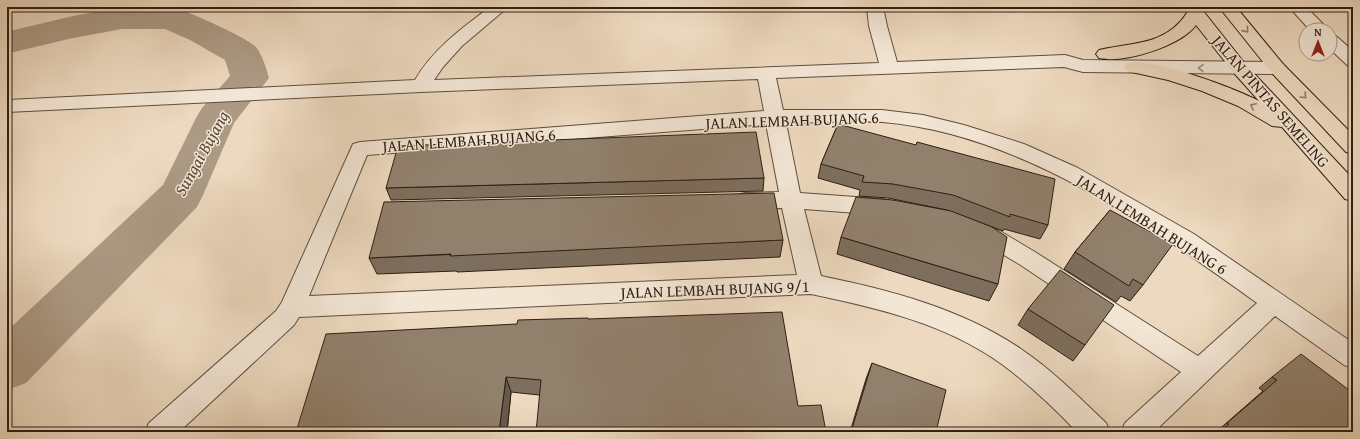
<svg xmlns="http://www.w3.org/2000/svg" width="1360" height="439" font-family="'Gentium Book Plus',serif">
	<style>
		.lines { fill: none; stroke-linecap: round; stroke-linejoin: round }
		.river { fill: #ac9a84; fill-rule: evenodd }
		.minor-casing { stroke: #5e4e3d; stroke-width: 2 }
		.major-casing { stroke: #2e1f12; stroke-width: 2 }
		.minor { fill: #f3e6d5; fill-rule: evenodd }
		.major { fill: #edd9bf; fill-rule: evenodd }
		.wall { fill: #7d6e5d; stroke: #2e1f12 }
		.shaded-wall { fill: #665a4c; stroke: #2e1f12 }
		.building { fill: #91806c; stroke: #2e1f12 }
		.oneway { stroke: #8e7c68 }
		.oneway2 { stroke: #9a8c7d }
		.labels { text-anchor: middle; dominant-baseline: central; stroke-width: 3; stroke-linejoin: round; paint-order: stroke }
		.street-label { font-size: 16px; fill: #2e1f12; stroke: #f3e6d5 }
		.water-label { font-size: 17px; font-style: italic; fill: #5a4a3a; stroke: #f3e6d5 }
	</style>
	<rect width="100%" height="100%" fill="#edd9bf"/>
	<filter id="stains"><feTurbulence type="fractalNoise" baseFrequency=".005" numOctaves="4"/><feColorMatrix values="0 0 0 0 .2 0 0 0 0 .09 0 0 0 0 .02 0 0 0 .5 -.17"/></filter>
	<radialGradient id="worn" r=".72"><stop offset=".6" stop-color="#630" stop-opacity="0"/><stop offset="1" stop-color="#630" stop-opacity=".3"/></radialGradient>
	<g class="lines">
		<path class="river" d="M122,7c16,0 33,-1 49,0 13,2 77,31 85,40 7,9 10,21 13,31l-35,45 -31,72 -6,12 -171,176 -19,7v-59l156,-146 33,-67 6,-10 28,-32 -5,-16 -35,-20 -25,-11h-43l-49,9 -59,14 -7,-1v-22l7,1 59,-14z"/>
		<defs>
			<g id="minor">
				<path d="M490,7h18l-46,39 -19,21 -9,13 445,-17 -10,-37 -2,-19h16l4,19 10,36 168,-7 18,5 194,2 6,2 3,4 -3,4 -6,2 -194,-2 -19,-5 -288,11 7,32h99l41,5 41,10 60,19 54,24 116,66 159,109v25l-9,-3 -69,-49 -121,116h-33l4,-9 56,-51 -162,-108 -35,-21 -13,-5 -3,-6 3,-6 8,-3 21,8 35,21 163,104 59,-53c-110,-79 -236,-169 -374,-181 -31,-2 -67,1 -97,1l14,70 83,6 8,2 3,6 -3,6 -8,2 -79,-6 17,67c69,14 141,33 200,73 31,21 58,48 85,74l4,9h-33c-23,-24 -47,-47 -74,-67 -56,-41 -125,-57 -192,-71l-512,23 -5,8 -115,107h-34l4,-9 127,-112 6,-9 71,-158 7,-2 404,-31 -6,-32 -337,13 -414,20v-12l408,-20c18,-31 47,-52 75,-73zM766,124l13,68 -34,1 -8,2 -3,6 3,6 8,2 37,-1 15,67 -488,21 58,-141z"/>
				<polygon points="1289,7 1306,7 1329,30 1310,30"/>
				<polygon points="1330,35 1336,36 1353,51 1353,67 1347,65 1330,49"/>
			</g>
			<g id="major">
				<path d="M1183,7h17l46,58 107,114v22l-8,-2 -63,-72 -10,-1 -34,-20 -36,-15 -34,-11 -41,-9 -3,-4 3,-4c25,-6 107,25 132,38l-25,-28 -38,-48c-15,21 -73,39 -97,33l-3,-4 3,-4c34,-8 66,-4 88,-37z"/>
				<polygon points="1219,7 1236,7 1283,64 1353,135 1353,154 1346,152 1271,72"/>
			</g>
		</defs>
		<use href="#minor" class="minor-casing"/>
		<use href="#major" class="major-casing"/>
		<use href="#minor" class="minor"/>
		<use href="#major" class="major"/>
	</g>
	<g class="wall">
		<polygon points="838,124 1048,225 1040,239 1004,229 1003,231 947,210 888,198 859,196 860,190 818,178 821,164"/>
		<polygon points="764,178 763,191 391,200 386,188"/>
		<polygon points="1110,210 1143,285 1130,301 1121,296 1116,302 1064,269 1075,252"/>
		<polygon points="841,237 998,284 989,301 837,254"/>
		<polygon points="783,240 780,257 457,272 456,271 377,274 369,258"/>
		<polygon points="1028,309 1085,345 1073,361 1018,325"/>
		<polygon points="588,319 798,406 826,432 539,395 511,392 507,432 296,432 517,324"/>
		<polygon points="872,363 936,432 850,432 866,379"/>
		<polygon points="1272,377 1343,432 1216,432 1263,391 1259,388"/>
	</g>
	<polygon class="shaded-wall" points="506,377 511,392 507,432 499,432"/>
	<g class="building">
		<polygon points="838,124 916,145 917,142 1055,179 1048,225 1010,214 1010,217 953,195 893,184 862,182 864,176 821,164"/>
		<polygon points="756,132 764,178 386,188 398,146"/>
		<polygon points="774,193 783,240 450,256 451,254 369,258 384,202"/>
		<polygon points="856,197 893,200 951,211 992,227 1007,237 998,284 841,237"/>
		<polygon points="1110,210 1173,244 1143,285 1133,279 1129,286 1075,252"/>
		<polygon points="1060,270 1114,305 1085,345 1028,309"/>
		<polygon points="782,312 798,406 821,405 826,432 536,432 541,380 506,377 499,432 296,432 326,334 517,324 518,320 588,318 588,319"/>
		<polygon points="1301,354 1353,393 1353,422 1343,432 1219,432 1229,424 1227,423 1277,380 1272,377"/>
		<polygon points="872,363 946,390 936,432 851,432"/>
	</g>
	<defs><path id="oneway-chevron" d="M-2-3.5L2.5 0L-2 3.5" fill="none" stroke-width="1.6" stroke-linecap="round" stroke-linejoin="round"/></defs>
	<g class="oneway">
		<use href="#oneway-chevron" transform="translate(1246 30) rotate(51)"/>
		<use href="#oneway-chevron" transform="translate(1304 96) rotate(46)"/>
		<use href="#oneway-chevron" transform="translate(1253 106) rotate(-154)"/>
	</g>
	<use class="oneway2" href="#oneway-chevron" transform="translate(1201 68) rotate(-179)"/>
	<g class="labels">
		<g class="street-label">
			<text transform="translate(1271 101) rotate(49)">JALAN PINTAS SEMELING</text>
			<text transform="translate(792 120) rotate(-2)">JALAN LEMBAH BUJANG 6</text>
			<text transform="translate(469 140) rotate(-4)">JALAN LEMBAH BUJANG 6</text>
			<text transform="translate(1152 224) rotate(32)">JALAN LEMBAH BUJANG 6</text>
			<text transform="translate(715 289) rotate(-2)">JALAN LEMBAH BUJANG 9/1</text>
		</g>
		<g class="water-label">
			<text transform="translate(201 153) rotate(-61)">Sungai Bujang</text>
		</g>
	</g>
	<rect width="1360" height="439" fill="none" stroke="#edd9bf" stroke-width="24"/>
	<rect x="8" y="8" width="1344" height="423" fill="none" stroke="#2e1f12" stroke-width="2"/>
	<rect x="12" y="12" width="1336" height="415" fill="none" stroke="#2e1f12"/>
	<g transform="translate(1318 42)"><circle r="19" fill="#f3e6d5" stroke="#a49687"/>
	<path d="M0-3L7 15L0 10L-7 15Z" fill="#8f2418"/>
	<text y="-6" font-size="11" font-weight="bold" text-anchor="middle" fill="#2e1f12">N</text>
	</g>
	<rect width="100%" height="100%" filter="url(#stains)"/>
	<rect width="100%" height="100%" fill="url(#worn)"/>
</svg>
